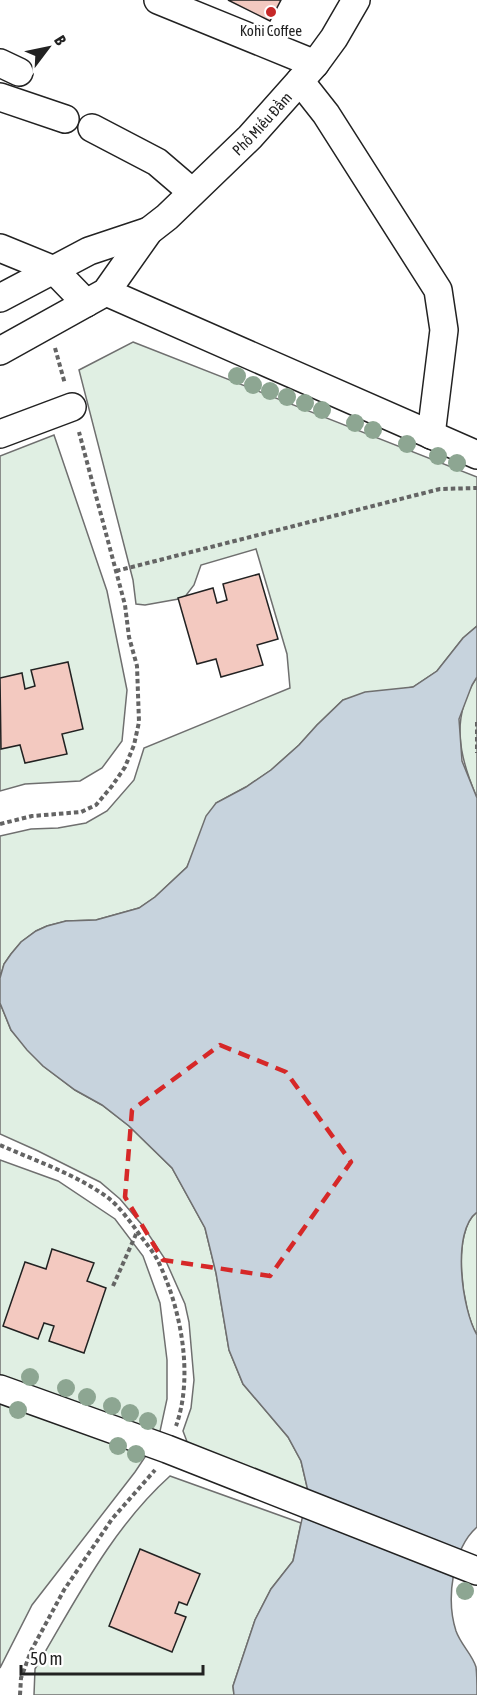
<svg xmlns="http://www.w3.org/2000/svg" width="477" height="1695" font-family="'Asap Condensed',sans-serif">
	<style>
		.green { fill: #e0efe3; stroke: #6f6f6f; stroke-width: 1.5 }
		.water { fill: #c7d3dd; stroke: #6f6f6f; stroke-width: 1.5 }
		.building { fill: #f3c9c0; stroke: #222; stroke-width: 1.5 }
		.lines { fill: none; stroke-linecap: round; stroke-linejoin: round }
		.minor-casing { stroke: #222; stroke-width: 30 }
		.path { stroke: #646464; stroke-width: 4; stroke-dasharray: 4.5 3; stroke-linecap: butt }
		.minor { stroke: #fff; stroke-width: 27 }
		.tree { fill: #8da692 }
		.marked { fill: none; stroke: #d62828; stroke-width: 4.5; stroke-dasharray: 12 8; stroke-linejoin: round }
		.poi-dot { fill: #c62828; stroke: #fff; stroke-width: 2 }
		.labels { text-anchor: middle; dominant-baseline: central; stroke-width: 4.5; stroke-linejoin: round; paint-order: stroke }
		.poi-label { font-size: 15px; fill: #222; stroke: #fff }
		.street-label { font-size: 15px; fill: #222; stroke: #fff }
	</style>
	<rect width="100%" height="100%" fill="#fff"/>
	<g class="green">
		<polygon points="133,342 477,477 477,626 463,638 437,671 413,687 343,700 317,725 299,745 271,770 246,787 216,803 187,867 155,897 139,908 96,920 66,921 47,926 36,931 21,942 11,954 4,964 0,978 0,836 31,829 58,828 86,823 107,811 134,780 144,748 290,688 287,654 256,549 201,565 194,585 184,598 145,605 136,604 133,580 79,370"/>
		<polygon points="54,435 107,591 127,690 122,741 102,768 80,781 25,784 0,791 0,456"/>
		<path d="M477,677v121c-18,-42 -27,-80 0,-121z"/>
		<polygon points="0,1003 11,1030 43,1066 75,1090 102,1105 129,1126 172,1168 205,1228 216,1273 229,1350 243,1384 288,1437 301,1461 308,1491 189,1447 183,1431 191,1408 194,1380 189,1322 185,1304 165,1259 143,1226 120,1199 100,1182 38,1151 0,1134"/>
		<polygon points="0,1160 58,1181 115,1219 143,1256 160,1303 167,1360 167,1399 159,1436 135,1472 32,1605 0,1668"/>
		<path d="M477,1212v123c-15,-24 -26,-104 0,-123z"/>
		<path d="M170,1476l131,47 -8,38 -22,28 -16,31 -22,66 1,9h-200l1,-26c40,-67 76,-140 135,-193z"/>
	</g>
	<path class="water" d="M477,626v51l-5,8 -13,34 3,42 15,37v414c-26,19 -15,98 0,123v192c-25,22 -31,73 -21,104 5,14 16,23 20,36 1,8 1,19 1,28h-243l-1,-9 22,-66 16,-31 22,-28 15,-70 -7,-30 -13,-24 -45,-53 -14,-34 -13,-77 -11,-45 -33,-60 -43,-42 -27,-21 -27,-15 -32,-24 -16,-16 -16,-20 -11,-27v-25l4,-14 7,-10 10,-12 15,-11 11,-5 19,-5 30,-1 43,-12 16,-11 32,-30 19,-51 10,-13 30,-16 25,-17 28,-25 18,-20 26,-25 22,-8 48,-5 24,-16 26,-33z"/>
	<g class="building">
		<polygon points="228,0 281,0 270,21"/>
		<polygon points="259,574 278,639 257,645 263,665 221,677 216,659 197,664 178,598 213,588 217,603 227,600 223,584"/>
		<polygon points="68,662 83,729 62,734 67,754 25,763 20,745 1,749 0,678 22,673 25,689 35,686 31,670"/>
		<polygon points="52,1249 94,1263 87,1281 106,1288 84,1353 49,1341 54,1326 44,1323 38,1339 3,1326 25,1262 46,1269"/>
		<polygon points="140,1549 200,1574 187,1605 179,1602 175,1613 186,1617 172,1652 109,1626"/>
	</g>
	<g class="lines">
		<defs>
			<g id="minor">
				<polyline points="158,0 315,64"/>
				<polyline points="0,63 19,72"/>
				<polyline points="300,81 326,114 438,290 444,330 431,435"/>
				<polyline points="0,97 65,119"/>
				<polyline points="92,128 157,162 192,192"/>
				<polyline points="0,248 54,270 86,303"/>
				<polyline points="106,292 477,455"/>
				<polyline points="0,298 89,251 149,231"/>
				<path id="s1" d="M0,351l106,-59 43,-61 18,-14 83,-80 65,-73 19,-26 22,-38"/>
				<polyline points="0,434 72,407"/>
				<polyline points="0,1389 167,1449 477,1571"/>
			</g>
		</defs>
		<use href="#minor" class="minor-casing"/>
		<g class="path">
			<polyline points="55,348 65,384"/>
			<polyline points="116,571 440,489 477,488"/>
			<polyline points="477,722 477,753"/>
			<polyline points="0,824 32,816 81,812 96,805 112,786 125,767 134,745 139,722 137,666 129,637 125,605 79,432"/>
			<path d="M0,1145c36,16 75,29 107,52 11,8 22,23 30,34 7,10 16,20 21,30 23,47 36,115 18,165"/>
			<polyline points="113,1286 137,1232"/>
			<polyline points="20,1695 21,1678 31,1651 64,1590 112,1519 155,1470"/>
		</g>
		<use href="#minor" class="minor"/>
	</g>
	<g class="tree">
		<circle cx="237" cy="376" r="9"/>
		<circle cx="253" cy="385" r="9"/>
		<circle cx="270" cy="391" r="9"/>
		<circle cx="287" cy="397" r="9"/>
		<circle cx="305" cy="403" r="9"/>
		<circle cx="322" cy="410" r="9"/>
		<circle cx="355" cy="423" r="9"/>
		<circle cx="373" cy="430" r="9"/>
		<circle cx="407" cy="444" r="9"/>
		<circle cx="438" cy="456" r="9"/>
		<circle cx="457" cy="463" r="9"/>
		<circle cx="30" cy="1377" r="9"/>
		<circle cx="66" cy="1388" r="9"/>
		<circle cx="87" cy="1397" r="9"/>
		<circle cx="112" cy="1406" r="9"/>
		<circle cx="18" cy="1410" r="9"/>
		<circle cx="130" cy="1413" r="9"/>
		<circle cx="148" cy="1421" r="9"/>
		<circle cx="118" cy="1446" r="9"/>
		<circle cx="136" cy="1454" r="9"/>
		<circle cx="465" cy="1591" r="9"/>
	</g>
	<path class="marked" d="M220,1045l66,27 65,90 -81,114 -107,-16 -38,-63 7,-87z"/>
	<circle class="poi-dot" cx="271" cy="12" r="6"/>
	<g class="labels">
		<g class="poi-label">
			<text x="271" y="30">Kohi Coffee</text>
		</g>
		<g class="street-label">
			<text stroke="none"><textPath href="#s1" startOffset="352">Phố Miếu Đầm</textPath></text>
		</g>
	</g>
	<g transform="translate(48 48) rotate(58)" stroke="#ffffff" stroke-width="4.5" paint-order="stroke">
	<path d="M0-4.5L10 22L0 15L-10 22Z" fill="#222222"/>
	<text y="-9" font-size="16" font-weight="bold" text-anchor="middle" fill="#222222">B</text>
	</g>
	<path d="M21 1665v9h182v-9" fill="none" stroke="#222222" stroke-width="3"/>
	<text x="30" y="1665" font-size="18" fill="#222222" stroke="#ffffff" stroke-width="4.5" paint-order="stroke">50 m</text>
</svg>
